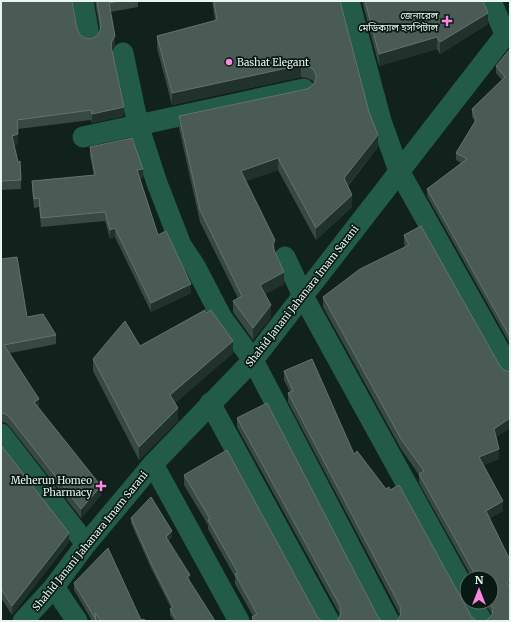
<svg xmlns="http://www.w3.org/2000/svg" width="511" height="622" font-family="Merriweather,'Noto Sans Bengali',serif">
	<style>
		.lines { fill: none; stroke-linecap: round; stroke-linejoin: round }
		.minor { stroke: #225b47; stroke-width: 21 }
		.wall { fill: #374942 }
		.shaded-wall { fill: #20322b }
		.building { fill: #4a5b55; stroke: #63736d }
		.poi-dot { fill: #fd86e2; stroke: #081913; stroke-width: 1.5 }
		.labels { text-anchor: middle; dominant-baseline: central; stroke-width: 3.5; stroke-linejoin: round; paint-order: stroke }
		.poi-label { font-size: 10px; fill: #e9f4ef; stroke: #081913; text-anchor: end }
		.street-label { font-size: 10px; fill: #e9f4ef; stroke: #081913 }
	</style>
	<rect width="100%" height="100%" fill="#11221c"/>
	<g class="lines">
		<g class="minor">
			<polyline points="83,1 89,36"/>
			<polyline points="349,1 381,121 399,171 510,369"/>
			<polyline points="491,1 505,34"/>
			<polyline points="304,89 138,125 157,183 181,245 195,266 222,318 253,360 389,621"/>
			<polyline points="83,137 138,125 123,53"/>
			<polyline points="285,257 303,296 467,594"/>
			<polyline points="210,403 329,621"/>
			<polyline points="1,434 86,544"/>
			<polyline points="153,464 239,621"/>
			<polyline points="54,587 77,621"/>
			<polyline points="471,602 481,619"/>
			<polyline points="23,621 54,587 86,544 153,464 253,360 510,29"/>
		</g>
	</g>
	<g class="wall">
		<polygon points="1,1 77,29 80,35 85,38 91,39 97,36 100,31 95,1 138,1 138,7 110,12 115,45 112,49 124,116 92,123 91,120 18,129 18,144 14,145 21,180 21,189 1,190"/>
		<polygon points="212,1 340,1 378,147 348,186 352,207 316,240 278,170 246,181 275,251 284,284 265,294 271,317 253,340 233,312 233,301 238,298 200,222 179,128 179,116 307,89 312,86 314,83 313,81 307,78 301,77 172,105 157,48 157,36 215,21"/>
		<polygon points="362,1 483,1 488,24 440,54 437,49 379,66"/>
		<polygon points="510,49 510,344 427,196 427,189 461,163 456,160 456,153 475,122 472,117 472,109 502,80 496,73 496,66"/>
		<polygon points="90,147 143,178 140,179 158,235 191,293 151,312 115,237 110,239 105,221 41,227 39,207 34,208 32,190 32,181 94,175 90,156"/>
		<polygon points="404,235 500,366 504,370 510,372 510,428 496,437 499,459 483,465 503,511 490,518 510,621 487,620 492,614 484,602 491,602 491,578 472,578 419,483 419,475 401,449 323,307 323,297 405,247 404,244"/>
		<polygon points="1,259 27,317 56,335 56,344 10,353 39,408 101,495 81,518 10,427 6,423 1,422"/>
		<polygon points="140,346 233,353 175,403 178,421 139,460 93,371 93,359"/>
		<polygon points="284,371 354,454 471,616 475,620 399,618 400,615 288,402 288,393 290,392 284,380"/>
		<polygon points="237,418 378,617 339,618 340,615 237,427"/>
		<polygon points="1,445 69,542 12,615 1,598"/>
		<polygon points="184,475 318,618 322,621 252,621 252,617 253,616 235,584 235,577 208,529 208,525 184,485"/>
		<polygon points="131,518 172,537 168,541 190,581 215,621 174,621 170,615 170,609 171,608 151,568 131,523"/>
		<polygon points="74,583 141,620 145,621 96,621 96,620 96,621 92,621 74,590"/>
	</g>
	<g class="shaded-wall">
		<polygon points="488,13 488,24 440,54 440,42"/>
		<polygon points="115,36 115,45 112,50 112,41"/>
		<polygon points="437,37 437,49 379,66 379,54"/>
		<polygon points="301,65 301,77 172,105 172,93"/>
		<polygon points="124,107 124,116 92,123 92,114"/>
		<polygon points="18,134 18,144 12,145 12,136"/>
		<polygon points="378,135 378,147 344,190 344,178"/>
		<polygon points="278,158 278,170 241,183 241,171"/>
		<polygon points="143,169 143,178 137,179 137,170"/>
		<polygon points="352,195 352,207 316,240 316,228"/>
		<polygon points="115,228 115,237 110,239 110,230"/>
		<polygon points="275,240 275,252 273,244"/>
		<polygon points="284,272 284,284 260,297 260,285"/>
		<polygon points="191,284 191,293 151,312 151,303"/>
		<polygon points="271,305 271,317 253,340 253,328"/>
		<polygon points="233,341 233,353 170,408 170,395"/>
		<polygon points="39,399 39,408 34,402"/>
		<polygon points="178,408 178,421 139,460 139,447"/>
		<polygon points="510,418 510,428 494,438 494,429"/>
		<polygon points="499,449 499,459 479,467 479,457"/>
		<polygon points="101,486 101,495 81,518 81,509"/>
		<polygon points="503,501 503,511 486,520 486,511"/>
		<polygon points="172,531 172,537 166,543 166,537"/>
		<polygon points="69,533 69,542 12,615 12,606"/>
		<polygon points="190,575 190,581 187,583 187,577"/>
		<polygon points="510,581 510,590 507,583"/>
	</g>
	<g class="building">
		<polygon points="1,1 72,1 77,29 80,35 85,38 91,39 97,36 100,31 101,25 97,1 119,1 109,3 115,36 112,41 111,46 124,107 92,114 91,110 17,120 18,134 12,136 18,162 20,161 21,180 1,181"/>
		<polygon points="214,1 340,1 369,112 378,135 344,178 352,195 316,228 278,158 241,171 275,240 273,244 274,250 284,272 260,285 271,305 253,328 233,301 242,296 200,210 179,116 307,89 312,86 316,80 316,75 313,69 307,66 301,65 172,93 157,36 217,20"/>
		<polygon points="365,1 483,1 488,13 440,42 437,37 379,54"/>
		<polygon points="510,49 510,337 427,189 467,159 456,153 476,120 472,109 505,77 496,66"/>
		<polygon points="132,138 143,169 137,170 158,235 166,231 191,284 151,303 115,228 110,230 105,212 41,218 39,198 34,199 32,181 95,175 90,147"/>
		<polygon points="421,226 500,366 504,370 510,372 510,418 494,429 499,449 479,457 503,501 486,511 510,560 510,581 507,583 510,588 510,621 484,621 487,620 492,615 493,609 490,602 491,602 491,578 477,578 419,474 424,471 401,439 323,297 360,269 409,245 404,235"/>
		<polygon points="17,257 27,317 43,314 56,335 4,345 39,399 34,402 101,486 81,509 10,418 6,414 1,413 1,259"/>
		<polygon points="205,310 206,313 211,310 233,341 170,395 178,408 139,447 93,359 125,321 140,346"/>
		<polygon points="312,359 354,454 357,451 386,489 389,487 390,490 399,485 471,616 475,620 478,621 396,621 399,618 401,613 400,606 288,393 293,391 284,371"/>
		<polygon points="267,403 378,617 382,621 336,621 339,618 341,612 340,606 237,418"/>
		<polygon points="1,445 69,533 12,606 1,589"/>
		<polygon points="227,450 318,618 322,621 254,621 252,617 257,614 235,574 238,573 208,520 210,519 184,475"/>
		<polygon points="151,497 172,531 166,537 190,575 187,577 215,621 177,621 170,609 173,607 151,563 131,518"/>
		<polygon points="108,548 141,620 144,619 145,621 101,621 95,613 96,620 74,583"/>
	</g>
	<g class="poi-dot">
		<path d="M445 15h4v4h4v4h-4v4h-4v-4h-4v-4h4z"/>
		<circle cx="229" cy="62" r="4"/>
		<path d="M99 480h4v4h4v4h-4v4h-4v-4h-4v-4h4z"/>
	</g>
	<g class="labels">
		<g class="poi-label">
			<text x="438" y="15">জেনারেল<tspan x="438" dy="12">মেডিক্যাল হসপিটাল</tspan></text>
			<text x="237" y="62" text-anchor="start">Bashat Elegant</text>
			<text x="92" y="480">Meherun Homeo<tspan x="92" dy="12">Pharmacy</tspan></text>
		</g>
		<g class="street-label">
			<text transform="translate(302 296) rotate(-52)">Shahid Janani Jahanara Imam Sarani</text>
			<text transform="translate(90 541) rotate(-51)">Shahid Janani Jahanara Imam Sarani</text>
		</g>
	</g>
	<rect width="511" height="622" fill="none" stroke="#e9f4ef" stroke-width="4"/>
	<g transform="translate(479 590)"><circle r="19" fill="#081913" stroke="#62716b"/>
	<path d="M0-3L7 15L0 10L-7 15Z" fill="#fd86e2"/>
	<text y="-6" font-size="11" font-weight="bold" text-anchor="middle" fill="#e9f4ef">N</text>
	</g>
</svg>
